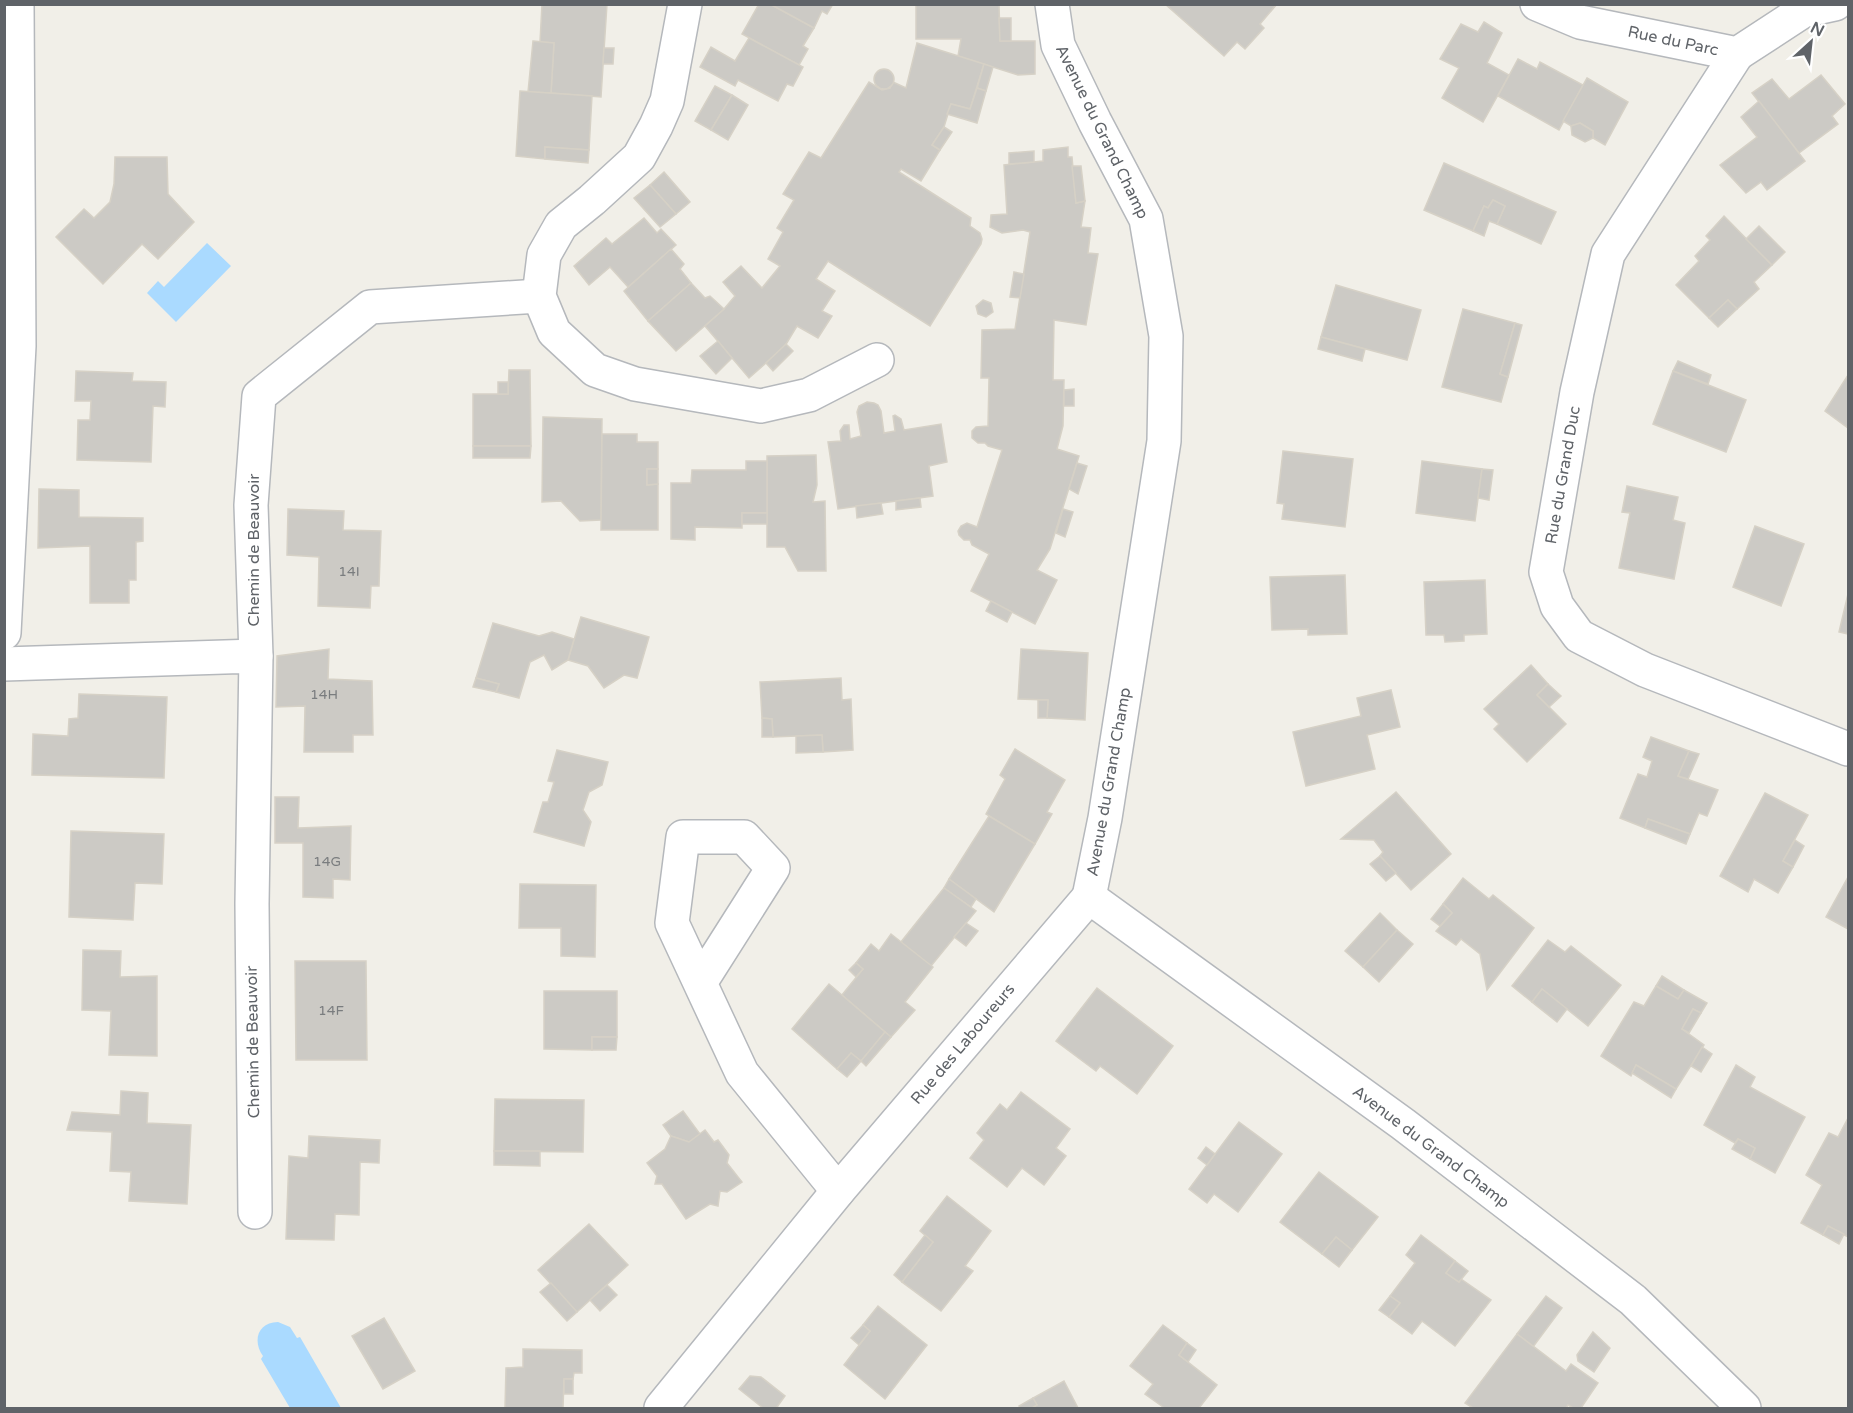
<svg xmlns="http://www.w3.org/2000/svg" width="1853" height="1413" font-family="'Varela Round',sans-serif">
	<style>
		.water { fill: #aadaff }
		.building { fill: #cccac5; stroke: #d6d1c6; stroke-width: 1.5 }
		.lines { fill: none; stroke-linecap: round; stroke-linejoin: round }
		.minor-casing { stroke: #b5b8bc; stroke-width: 36 }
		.minor { stroke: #fff; stroke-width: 33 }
		.labels { text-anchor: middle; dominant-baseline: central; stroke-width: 6; stroke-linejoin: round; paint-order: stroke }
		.number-label { font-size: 14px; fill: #7a7d7f }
		.street-label { font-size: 16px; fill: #5f6368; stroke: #fff }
	</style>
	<rect width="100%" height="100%" fill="#f1efe8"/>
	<g class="water">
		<polygon points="207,243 231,266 176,322 147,293 158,281 164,287"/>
		<path d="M278,1322l12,5 7,11 3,-1 41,71h-51l-29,-49 2,-3c-11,-15 -5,-34 15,-34z"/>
	</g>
	<g class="building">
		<polygon points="542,4 607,4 601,97 551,93 554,43 540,42"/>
		<polygon points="759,4 770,4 814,28 803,46 808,49 799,65 742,34"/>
		<polygon points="770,4 833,4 827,14 822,11 814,28"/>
		<polygon points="916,4 999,4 1000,41 1035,41 1035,74 1018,75 958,56 961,39 916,39"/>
		<polygon points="1165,4 1277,4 1260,24 1264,28 1245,49 1237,42 1224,56"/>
		<polygon points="999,18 1011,18 1011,41 1000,41"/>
		<polygon points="1484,22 1502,33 1487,63 1509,75 1483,122 1442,98 1459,68 1440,59 1461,24 1478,32"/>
		<polygon points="749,38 803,67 793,86 787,84 778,101 738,80 735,86 700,67 711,47 735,61"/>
		<polygon points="533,41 554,43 551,93 528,92"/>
		<polygon points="917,43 984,64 970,109 951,104 944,127 932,145 940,150 921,181 901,169 899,172 971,218 970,226 980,233 982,239 981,244 930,326 828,261 816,279 835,291 822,311 832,316 818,338 797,326 785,346 749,378 705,326 724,309 735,296 723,282 741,266 762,288 780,266 768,259 783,232 777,228 794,200 783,194 809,152 821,158 869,82 882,90 890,88 893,82 906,88"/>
		<polygon points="604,48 614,48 613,64 603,64"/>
		<polygon points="1518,59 1537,69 1540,62 1583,85 1559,130 1498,96"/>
		<polygon points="984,64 993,67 986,91 977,88"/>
		<circle cx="884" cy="79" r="10"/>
		<polygon points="1821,75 1845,104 1832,116 1838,124 1799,153 1752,93 1772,79 1789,99"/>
		<polygon points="1587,78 1628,102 1605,145 1593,138 1593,131 1580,123 1571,126 1563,121"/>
		<polygon points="715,86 732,95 711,130 695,121"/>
		<polygon points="977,88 986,91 977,123 947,114 951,104 970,109"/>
		<polygon points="520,91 592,96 589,150 545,147 545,159 516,156"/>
		<polygon points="732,95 748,105 728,140 711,130"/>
		<polygon points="1759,101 1805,161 1767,190 1761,182 1746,193 1720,165 1757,137 1741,117"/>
		<polygon points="1580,123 1593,131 1593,138 1585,142 1572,135 1571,126"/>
		<polygon points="944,127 952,132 940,150 932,145"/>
		<polygon points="545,147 589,150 588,163 545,159"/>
		<polygon points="1068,147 1068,157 1072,157 1076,203 1085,201 1081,227 1091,228 1088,253 1098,254 1086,325 1054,320 1053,380 1064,380 1063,426 1057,449 1079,456 1050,549 1037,570 1057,580 1035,624 971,591 989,554 972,545 970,540 964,540 959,535 958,531 961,526 967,523 977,527 1002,450 988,446 985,443 978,443 972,438 972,431 976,427 988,426 989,378 981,378 982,330 1015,329 1030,232 1023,230 1002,233 990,227 991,215 1007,214 1004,165 1043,161 1043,150"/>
		<polygon points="1034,151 1034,162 1009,164 1009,153"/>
		<polygon points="115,157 167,157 168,194 194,222 158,259 142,244 103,284 56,237 84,209 94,218 110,202 114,184"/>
		<polygon points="1444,163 1556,212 1541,244 1497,224 1505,206 1493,200 1488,208 1484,206 1473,231 1424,210"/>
		<polygon points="1072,166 1081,166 1085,201 1076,203"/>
		<polygon points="664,172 690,202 676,214 650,185"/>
		<polygon points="650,185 676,214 660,227 634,198"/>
		<polygon points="1493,200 1505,206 1497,224 1489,221 1484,236 1473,231 1484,206 1488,208"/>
		<polygon points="1724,216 1772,265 1754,282 1759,289 1737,309 1728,300 1709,318 1676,285 1699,261 1695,256 1710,240 1706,236"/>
		<polygon points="644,218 657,233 661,229 676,245 628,287 610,267 589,285 574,266 606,238 612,244"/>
		<polygon points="1759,226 1785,252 1772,265 1746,239"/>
		<polygon points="671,249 684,264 680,269 691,283 648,321 624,291"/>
		<polygon points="1014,272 1024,274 1020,298 1010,297"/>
		<polygon points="691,283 705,298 710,296 724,309 676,351 648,321"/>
		<polygon points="1336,285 1421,310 1407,360 1321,337"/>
		<polygon points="983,300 991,303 993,312 986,317 978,314 976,306"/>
		<polygon points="1728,300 1737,309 1718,327 1709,318"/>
		<polygon points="1463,309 1515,323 1500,374 1508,377 1501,402 1442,387"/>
		<polygon points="1515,323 1522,325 1508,377 1500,374"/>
		<polygon points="1321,337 1365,349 1362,361 1318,349"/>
		<polygon points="718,341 732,358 716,374 700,356"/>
		<polygon points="786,344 793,351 773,371 766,363"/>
		<polygon points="1678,361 1711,375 1708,384 1673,371"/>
		<polygon points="509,370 530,370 531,446 473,446 473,394 508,394"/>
		<polygon points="76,371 133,373 132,381 166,382 165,407 153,406 151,462 77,460 78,420 90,420 91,401 75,401"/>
		<polygon points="1673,371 1746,400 1726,452 1653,424"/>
		<polygon points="1848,375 1848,428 1825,411"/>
		<rect x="498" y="382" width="10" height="12"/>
		<polygon points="1074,389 1074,406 1064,406 1064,390"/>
		<polygon points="867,402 874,403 878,405 881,411 884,433 895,431 893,416 895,415 901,419 904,430 941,424 947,462 929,466 933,496 838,509 828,442 841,441 840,431 844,425 849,425 850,439 861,436 857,412 859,406"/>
		<polygon points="543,417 602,419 601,520 580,521 561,501 542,502"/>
		<polygon points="602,434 637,434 637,442 658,442 658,469 647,469 647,485 658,484 658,530 601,530"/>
		<polygon points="473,446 531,446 530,458 473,458"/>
		<polygon points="1283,451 1353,459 1345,527 1282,519 1284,504 1277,503"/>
		<polygon points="816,455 817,485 813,502 825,501 826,571 798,571 785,547 767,547 767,456"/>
		<polygon points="746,461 767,461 767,513 742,513 742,528 695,527 695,540 671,539 671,483 691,483 692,470 746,470"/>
		<polygon points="1422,461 1482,469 1475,521 1416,513"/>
		<polygon points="1077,463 1087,466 1078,494 1069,489"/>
		<polygon points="647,469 658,469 658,484 647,485"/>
		<polygon points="1482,469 1493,470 1489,500 1478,498"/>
		<polygon points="1627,486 1678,497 1673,520 1685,523 1674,579 1619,568 1630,513 1622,512"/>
		<polygon points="39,489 79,490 79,517 143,518 143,541 136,542 136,580 129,580 129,603 90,603 90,546 38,548"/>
		<polygon points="920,498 921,507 896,510 896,501"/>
		<polygon points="881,503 883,514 857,518 856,506"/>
		<polygon points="288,509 344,511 343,530 381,531 379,586 371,586 370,608 318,606 319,557 287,555"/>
		<polygon points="1063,509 1073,512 1065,537 1056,533"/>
		<rect x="742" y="513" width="25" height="11"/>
		<polygon points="1755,526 1804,544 1781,606 1733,587"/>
		<polygon points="1345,575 1347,634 1308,635 1308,629 1272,630 1270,577"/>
		<polygon points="1485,580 1487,634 1464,635 1464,641 1445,642 1444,635 1426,635 1424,582"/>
		<polygon points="1848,594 1848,634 1839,632"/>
		<polygon points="991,601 1012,612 1007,622 986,611"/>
		<polygon points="581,617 649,637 637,678 624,675 604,688 588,666 568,660"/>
		<polygon points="493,623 539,636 552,632 574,639 568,660 552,670 544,655 530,662 519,698 496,692 499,684 476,678"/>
		<polygon points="329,649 328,679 372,681 373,735 353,735 353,752 304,752 305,706 276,707 277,656"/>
		<polygon points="1021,649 1088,653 1085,720 1047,718 1048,700 1018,699"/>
		<polygon points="1531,665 1548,684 1537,695 1566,724 1527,762 1494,729 1499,724 1484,709"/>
		<polygon points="476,678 499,684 496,692 473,687"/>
		<polygon points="841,678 842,700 851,699 853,750 823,752 822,735 773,737 772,719 762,718 760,682"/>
		<polygon points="1548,684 1561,696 1549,707 1537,695"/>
		<polygon points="1391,690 1400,727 1367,735 1375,769 1306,786 1293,732 1361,716 1357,698"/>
		<polygon points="79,694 167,697 164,778 32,775 33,734 68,736 69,719 78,718"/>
		<polygon points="1038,700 1048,700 1047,718 1038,718"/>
		<polygon points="762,718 772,719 773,737 762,737"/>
		<polygon points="822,735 823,752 796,753 796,736"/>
		<polygon points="1651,737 1689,751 1678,776 1718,790 1707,816 1699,813 1690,834 1648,819 1645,828 1620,818 1638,774 1647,777 1652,761 1643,757"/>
		<polygon points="1015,749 1065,780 1047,812 1052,814 1035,844 986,814 1005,779 1000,775"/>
		<polygon points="557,750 608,762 602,785 589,792 583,810 591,822 584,846 534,832 543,802 548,802 554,782 548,781"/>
		<polygon points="1689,751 1699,754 1688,779 1678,776"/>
		<polygon points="1396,792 1451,854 1411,890 1380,856 1383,852 1374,840 1341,839"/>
		<polygon points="1765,793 1808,815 1783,861 1793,867 1778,893 1754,879 1748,892 1720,876"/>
		<polygon points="275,797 299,797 298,828 351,826 350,880 333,879 333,898 303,897 303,843 275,843"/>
		<polygon points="989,816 1035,844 994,912 949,879"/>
		<polygon points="1648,819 1690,834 1686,844 1645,828"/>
		<polygon points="71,831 164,834 162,884 135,883 133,920 69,917"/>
		<polygon points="1795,840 1804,846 1793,867 1783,861"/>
		<polygon points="1380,856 1396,873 1386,881 1370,864"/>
		<polygon points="1848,877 1848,929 1826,917"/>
		<polygon points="1463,878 1489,899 1493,895 1534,928 1487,990 1480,954 1461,939 1456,945 1436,931 1452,913 1443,904"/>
		<polygon points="949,879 976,899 971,907 944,888"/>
		<polygon points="520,884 596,885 595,957 561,956 561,928 519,928"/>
		<polygon points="944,888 976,911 931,966 901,942"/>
		<polygon points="1443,904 1452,913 1440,926 1431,919"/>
		<polygon points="1380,913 1397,930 1363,967 1345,951"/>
		<polygon points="966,923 978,931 966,946 954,937"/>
		<polygon points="1397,930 1413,944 1379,982 1363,967"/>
		<polygon points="891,934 933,967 905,1002 915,1010 891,1037 842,995 863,969 856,963 871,944 879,951"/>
		<polygon points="1548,940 1565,952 1571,946 1621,985 1588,1026 1542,989 1532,1002 1512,986"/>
		<polygon points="83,950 121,951 120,977 157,976 157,1056 109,1055 111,1011 82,1010"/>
		<polygon points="295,961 366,961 367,1060 296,1060"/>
		<polygon points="856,963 863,969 856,977 849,970"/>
		<polygon points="1662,976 1684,990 1678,999 1656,986"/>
		<polygon points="829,984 885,1032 861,1061 851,1053 837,1069 792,1029"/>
		<polygon points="1656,986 1678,999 1684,990 1707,1003 1701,1013 1693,1009 1682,1029 1704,1045 1676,1089 1636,1065 1631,1076 1601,1056 1634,1002 1644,1006"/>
		<polygon points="1097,988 1173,1046 1137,1094 1100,1066 1096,1071 1056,1041"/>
		<polygon points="1542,989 1567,1009 1557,1022 1532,1002"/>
		<polygon points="544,991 617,991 617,1037 592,1037 592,1050 544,1049"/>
		<polygon points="1693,1009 1701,1013 1689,1033 1682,1029"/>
		<polygon points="885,1032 891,1037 866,1066 861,1061"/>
		<polygon points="592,1037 617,1037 616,1050 592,1050"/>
		<polygon points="1702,1047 1712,1054 1701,1072 1691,1066"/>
		<polygon points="851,1053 861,1061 847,1077 837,1069"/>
		<polygon points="1636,1065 1676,1089 1671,1098 1632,1073"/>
		<polygon points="1736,1065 1755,1077 1750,1087 1805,1117 1775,1173 1750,1159 1755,1148 1738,1139 1735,1143 1704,1125"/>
		<polygon points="121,1091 148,1093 147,1123 191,1125 187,1204 129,1201 131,1172 110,1171 112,1132 67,1130 72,1112 120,1115"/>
		<polygon points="1021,1092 1070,1129 1056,1148 1066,1156 1044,1185 1022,1168 1007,1187 970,1158 984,1140 977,1133 1000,1104 1007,1110"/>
		<polygon points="495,1099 584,1100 583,1152 494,1151"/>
		<polygon points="683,1111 700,1134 689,1142 671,1136 663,1125"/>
		<polygon points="1848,1118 1848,1237 1828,1226 1823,1235 1801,1223 1822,1185 1806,1175 1829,1133 1838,1137"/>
		<polygon points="1239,1122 1282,1154 1238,1212 1214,1194 1207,1203 1189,1189"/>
		<polygon points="705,1130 714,1142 718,1140 729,1155 727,1163 742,1182 727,1192 720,1191 718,1206 710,1204 686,1219 662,1184 655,1184 657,1176 647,1163 665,1149 671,1136 689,1142"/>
		<polygon points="309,1136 380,1140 379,1163 360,1162 359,1215 335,1214 334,1240 286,1239 289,1156 308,1158"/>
		<polygon points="1738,1139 1755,1148 1750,1159 1732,1149"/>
		<polygon points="1206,1147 1215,1154 1207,1165 1198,1158"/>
		<polygon points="494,1151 540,1151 540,1166 494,1165"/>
		<polygon points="1319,1172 1378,1217 1352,1250 1336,1237 1322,1254 1280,1222"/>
		<polygon points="947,1196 991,1231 965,1266 973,1271 941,1311 902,1282 933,1242 920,1231"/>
		<polygon points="589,1224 628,1265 577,1312 538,1270"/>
		<polygon points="1828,1226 1844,1234 1839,1244 1823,1235"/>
		<polygon points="925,1235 933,1242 902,1282 894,1275"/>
		<polygon points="1421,1235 1455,1261 1446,1273 1459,1282 1461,1279 1491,1300 1455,1346 1422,1321 1412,1334 1389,1317 1400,1303 1390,1296 1415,1263 1406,1255"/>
		<polygon points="1336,1237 1352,1250 1339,1267 1322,1254"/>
		<polygon points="1455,1261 1468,1271 1459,1282 1446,1273"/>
		<polygon points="551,1283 577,1312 567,1321 540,1292"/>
		<polygon points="607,1285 617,1295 600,1311 590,1300"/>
		<polygon points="1390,1296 1400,1303 1389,1317 1379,1310"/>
		<polygon points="1546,1296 1562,1308 1533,1347 1517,1334"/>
		<polygon points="878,1306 927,1345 885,1399 844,1365 870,1331 863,1325"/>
		<polygon points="384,1318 415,1371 383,1389 352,1336"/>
		<polygon points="863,1325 870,1331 859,1345 851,1338"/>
		<polygon points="1163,1325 1187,1343 1179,1355 1217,1385 1199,1408 1162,1408 1163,1407 1145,1394 1153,1384 1130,1366"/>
		<polygon points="1593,1332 1610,1348 1594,1372 1578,1361 1577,1355"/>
		<polygon points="1517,1334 1566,1371 1571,1364 1598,1383 1581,1408 1573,1408 1568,1405 1566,1408 1473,1408 1465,1403"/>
		<polygon points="1187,1343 1196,1350 1188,1362 1179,1355"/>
		<polygon points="523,1349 582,1350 582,1373 574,1373 573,1379 564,1379 563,1408 505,1408 506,1368 523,1367"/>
		<polygon points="750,1376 761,1377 785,1396 777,1407 779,1408 763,1408 739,1389"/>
		<rect x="564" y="1379" width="9" height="15"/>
		<polygon points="1064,1381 1078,1408 1032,1408 1037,1405 1033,1398"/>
		<polygon points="1033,1398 1037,1405 1032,1408 1020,1408 1019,1406"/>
	</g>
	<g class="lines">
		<defs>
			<g id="minor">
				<polyline points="685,4 667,101 656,126 639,157 592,200 561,225 544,255 539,296 554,332 595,370 635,384 761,406 809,395 877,360"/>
				<polyline points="1052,4 1058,45 1095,122 1146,219 1166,336 1164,441 1105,818 1089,897 1403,1124 1633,1300 1744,1408"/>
				<polyline points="1537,4 1580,22 1737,54 1803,11 1835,4"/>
				<polyline points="1737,54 1608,254 1577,392 1546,572 1557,606 1579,636 1645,670 1848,749"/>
				<polyline points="4,633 19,346 17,4"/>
				<polyline points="256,656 251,505 259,396 370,307 539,296"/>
				<polyline points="4,664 256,656 252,904 255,1212"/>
				<polyline points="700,983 672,923 683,837 744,837 773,868 700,983 742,1073 838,1191"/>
				<polyline points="661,1408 838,1191 1089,897"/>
			</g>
		</defs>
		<use href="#minor" class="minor-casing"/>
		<use href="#minor" class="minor"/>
	</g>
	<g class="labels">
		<g class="number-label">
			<text x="349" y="571">14I</text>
			<text x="324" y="694">14H</text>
			<text x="327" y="861">14G</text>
			<text x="331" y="1010">14F</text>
		</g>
		<g class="street-label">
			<text transform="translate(1673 41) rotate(12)">Rue du Parc</text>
			<text transform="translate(1102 132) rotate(64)">Avenue du Grand Champ</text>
			<text transform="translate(1563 475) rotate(-80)">Rue du Grand Duc</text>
			<text transform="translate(254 550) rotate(-90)">Chemin de Beauvoir</text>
			<text transform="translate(1109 782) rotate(-80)">Avenue du Grand Champ</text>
			<text transform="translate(253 1042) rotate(-91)">Chemin de Beauvoir</text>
			<text transform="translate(963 1044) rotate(-50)">Rue des Laboureurs</text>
			<text transform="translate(1431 1147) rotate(37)">Avenue du Grand Champ</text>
		</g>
	</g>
	<rect width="1853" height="1413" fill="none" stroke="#5f6368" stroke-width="12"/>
	<g transform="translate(1811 42) rotate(27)" stroke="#ffffff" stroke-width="4.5" paint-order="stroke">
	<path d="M0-4.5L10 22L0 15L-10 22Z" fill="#5f6368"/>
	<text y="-9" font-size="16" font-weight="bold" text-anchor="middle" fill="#5f6368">N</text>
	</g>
</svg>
